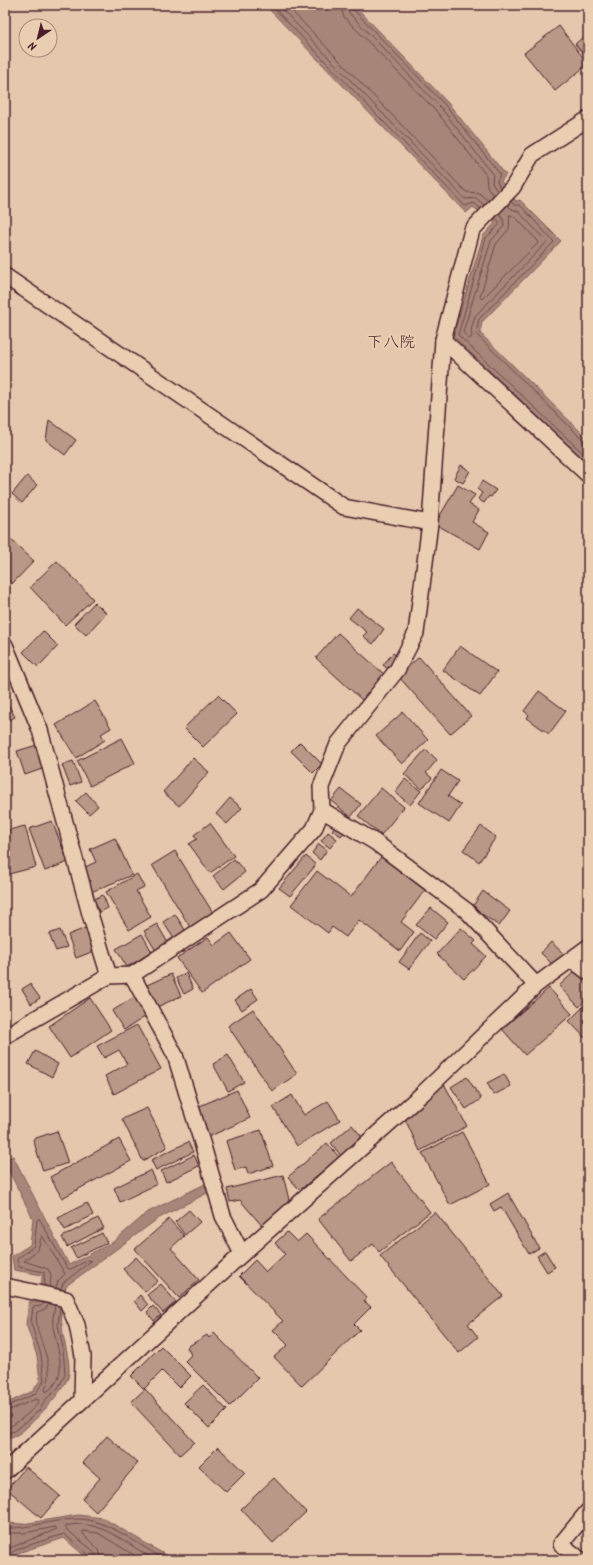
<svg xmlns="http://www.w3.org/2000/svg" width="593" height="1565" font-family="Kalam,'Klee One',sans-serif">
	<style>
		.water { fill: #a78579; stroke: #825c5a }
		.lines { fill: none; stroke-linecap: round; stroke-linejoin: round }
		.shore { stroke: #6f484a; stroke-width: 1 }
		.building { fill: #b99887; stroke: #4a1f2b }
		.street-casing { stroke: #4a1f2b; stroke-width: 18 }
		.street { stroke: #eaceb1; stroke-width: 15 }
		.labels { text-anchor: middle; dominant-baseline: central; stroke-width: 4; stroke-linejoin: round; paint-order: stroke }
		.quarter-label { font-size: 16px; fill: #4a1f2b; stroke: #eaceb1 }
	</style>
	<rect width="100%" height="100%" fill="#e4c7ac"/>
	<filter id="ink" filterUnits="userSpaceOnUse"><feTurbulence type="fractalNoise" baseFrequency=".025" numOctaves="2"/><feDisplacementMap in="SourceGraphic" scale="8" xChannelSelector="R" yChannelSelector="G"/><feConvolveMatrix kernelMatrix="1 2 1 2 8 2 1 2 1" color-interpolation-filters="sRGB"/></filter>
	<g filter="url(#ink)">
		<g class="water">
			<polygon points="265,5 354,5 448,103 506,175 501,181 516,201 520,200 561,241 482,322 480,333 588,439 588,464 453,336 483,236 495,223 473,207 466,213"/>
			<path d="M13,1156l56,109 44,-23 35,-30 59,-29 2,9 -50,26 -93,68c-2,12 -6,27 -4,39 1,17 8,32 7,49 -1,13 -40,54 -52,61 -4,2 -8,2 -12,3v-34l28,-13 7,-11 -3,-24 -11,-32 3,-22h12l1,-27 -28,-5 -2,-14 18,-11 3,-26 -28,-56v-3z"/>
			<polygon points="78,1515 103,1518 174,1560 89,1560 64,1538 21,1552 5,1560 5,1523 22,1524"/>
		</g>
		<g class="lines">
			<g class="shore">
				<polyline points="271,5 465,206 474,203 481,209"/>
				<polyline points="278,5 465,199 476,198 484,205"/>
				<polyline points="286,5 466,192 479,193 488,201"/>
				<polyline points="340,5 344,17 437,112 486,175 487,186 493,196"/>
				<polyline points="346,5 349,13 441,108 493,174 492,183 497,191"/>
				<polyline points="352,5 353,9 445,105 500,174 497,181 500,188"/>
				<polyline points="511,201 514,205 520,205 554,242 479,319 476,334 583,440 588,442"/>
				<polyline points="499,214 503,219 504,226 491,241 463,332 469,339 472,337 471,330 475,316 547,242 518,211 512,209 507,205"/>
				<polygon points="510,215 515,217 539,242 482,299 480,297 496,244 509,229"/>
				<polyline points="495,218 499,221 499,225 486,238 458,335 588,458"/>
				<polyline points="45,1286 44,1272 19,1267 17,1259 34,1246 37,1220 39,1218 67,1268 71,1269 88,1260 91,1261 63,1283 61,1289"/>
				<polyline points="50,1287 51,1275 48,1269 24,1261 38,1249 42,1235 65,1274 58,1281 56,1288"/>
				<path d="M49,1304l-4,5 -8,3c-5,25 22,52 8,77l1,3c24,-14 11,-44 7,-65 -1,-6 1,-15 2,-22"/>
				<polyline points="5,1407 35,1394 44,1381 41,1355 31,1323 33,1307 41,1306 44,1303"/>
				<path d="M5,1412l31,-13 3,1c-3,9 -25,26 -34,29"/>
				<polyline points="5,1434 15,1431 40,1410 45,1400 58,1388 65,1375 63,1348 58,1325 60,1306"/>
				<path d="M5,1528c25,1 48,-9 73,-9 30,0 61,27 88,41"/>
				<polyline points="5,1533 24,1533 55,1527 57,1529 5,1550"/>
				<polyline points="5,1556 20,1548 64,1534 87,1553 91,1560"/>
				<path d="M96,1560v-5l-5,-6 -25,-20v-3c33,-9 62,19 89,34"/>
				<polyline points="102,1560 99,1550 83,1534 83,1531 98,1533 142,1560"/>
			</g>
		</g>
		<g class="building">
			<polygon points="559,26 588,64 555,91 524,53"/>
			<polygon points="588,33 588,59 575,44"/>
			<polygon points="49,420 76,440 65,455 46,440"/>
			<polygon points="461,465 470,471 463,483 454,478"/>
			<polygon points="27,476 37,485 22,503 12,494"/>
			<polygon points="482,481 496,490 491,497 489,496 484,503 478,499 482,493 477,489"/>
			<polygon points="458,485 475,495 469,504 479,510 472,522 489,532 480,549 435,524"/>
			<polygon points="5,534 34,561 12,584 5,577"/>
			<polygon points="57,561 93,599 65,625 30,587"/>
			<polygon points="95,602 106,613 86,635 74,624"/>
			<polygon points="357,608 384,629 373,644 363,636 367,632 349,618"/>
			<polygon points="43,631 58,646 38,667 23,652"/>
			<polygon points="338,633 385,675 362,700 316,658"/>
			<polygon points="460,646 497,672 480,696 443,670"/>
			<polygon points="393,653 399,658 389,670 383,665"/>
			<polygon points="419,657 471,716 450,734 398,676"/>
			<polygon points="539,691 566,711 549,734 527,718 529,715 524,711"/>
			<polygon points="218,695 237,714 203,747 184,728"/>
			<polygon points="5,698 15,717 5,722"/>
			<polygon points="95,701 111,728 101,734 105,740 76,758 56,725"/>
			<polygon points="403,712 428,740 402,764 376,736"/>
			<polygon points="122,738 135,763 90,786 77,761"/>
			<polygon points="300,742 322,764 313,773 291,751"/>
			<polygon points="37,745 45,768 25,775 17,751"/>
			<polygon points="426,749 437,760 426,773 432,778 422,789 404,774"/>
			<polygon points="193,758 209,772 179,806 163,792"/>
			<polygon points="73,761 81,782 70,786 62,765"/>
			<polygon points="441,770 458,781 448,796 461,805 449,823 419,803"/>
			<polygon points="405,779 421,791 410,805 395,792"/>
			<polygon points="381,788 404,807 381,835 358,816"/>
			<polygon points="341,789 361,804 351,817 331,801"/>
			<polygon points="86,792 98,806 89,814 76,801"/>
			<polygon points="230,798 242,808 227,824 216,814"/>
			<polygon points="52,821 68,862 45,871 29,829"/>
			<polygon points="339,821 348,828 341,836 332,830"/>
			<polygon points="210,823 234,856 210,873 189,844 197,839 194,835"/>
			<polygon points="25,826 36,867 5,875 5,831"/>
			<polygon points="481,826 496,837 479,862 463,850"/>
			<polygon points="328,832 337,839 330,848 321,841"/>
			<polygon points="115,838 132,875 91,892 81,869 96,862 90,849"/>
			<polygon points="319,844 327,850 320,860 312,853"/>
			<polygon points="175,851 213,913 190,927 152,865"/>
			<polygon points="306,856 316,865 290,896 279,888"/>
			<polygon points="381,857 425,890 401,922 414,932 400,951 359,920 346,937 332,927 328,933 291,905 317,871 351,897"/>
			<polygon points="234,859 245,872 224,889 213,876"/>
			<polygon points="137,874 144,887 136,891 151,917 129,930 106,892"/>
			<polygon points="483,891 510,911 499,926 472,907"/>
			<polygon points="103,895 108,908 99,912 94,899"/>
			<polygon points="431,908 448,922 434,939 416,925"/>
			<polygon points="175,914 187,933 175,940 163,922"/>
			<polygon points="157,924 168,943 156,951 144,931"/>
			<polygon points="88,927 97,950 76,958 68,935"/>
			<polygon points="461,928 476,941 473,944 486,956 464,979 437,954"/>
			<polygon points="60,930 67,947 56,951 49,934"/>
			<polygon points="231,933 250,959 202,993 177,958 208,937 214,945"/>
			<polygon points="420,933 430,941 409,969 399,962"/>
			<polygon points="142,934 152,952 127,967 116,949"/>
			<polygon points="551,942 566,956 555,967 541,953"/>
			<polygon points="576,970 588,982 588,998 579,1007 559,986"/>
			<polygon points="186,973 193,989 184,994 176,978"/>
			<polygon points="171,974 181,996 157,1007 147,985"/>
			<polygon points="30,984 40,998 31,1004 22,989"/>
			<polygon points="549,988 572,1014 525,1055 502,1029"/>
			<polygon points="251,989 258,999 242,1010 235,1000"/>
			<polygon points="136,996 148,1015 124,1030 112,1011"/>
			<polygon points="90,998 111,1030 70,1058 49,1026"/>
			<polygon points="588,1002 588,1041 569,1021"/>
			<polygon points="253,1009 297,1074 272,1091 228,1026"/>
			<polygon points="137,1025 161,1069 114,1094 105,1076 127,1064 119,1050 104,1058 97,1046"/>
			<polygon points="35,1051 58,1064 52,1077 28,1064"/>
			<polygon points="228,1055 244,1082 228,1091 213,1064"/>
			<polygon points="504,1074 511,1086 494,1095 487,1083"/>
			<polygon points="467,1077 481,1099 466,1109 451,1087"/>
			<polygon points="443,1082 467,1126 420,1151 404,1117"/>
			<polygon points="237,1090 250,1118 208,1137 195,1108"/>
			<polygon points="292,1095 304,1115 328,1101 340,1120 297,1146 273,1107"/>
			<polygon points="147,1108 167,1147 143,1161 122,1119"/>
			<polygon points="352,1125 363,1138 341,1156 331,1143"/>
			<polygon points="261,1130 273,1166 248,1174 246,1167 235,1170 226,1141"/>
			<polygon points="57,1131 68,1163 43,1171 33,1139"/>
			<polygon points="462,1132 490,1184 450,1205 422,1153"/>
			<polygon points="119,1139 131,1161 62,1198 50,1177"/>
			<polygon points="188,1142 193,1152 156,1170 151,1160"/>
			<polygon points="327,1143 339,1157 300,1190 288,1177"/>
			<polygon points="194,1155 199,1166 166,1182 161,1171"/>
			<polygon points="391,1162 430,1212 379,1252 373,1244 351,1261 318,1219"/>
			<polygon points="151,1170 157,1184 120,1202 114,1188"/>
			<polygon points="283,1175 290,1204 263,1227 240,1200 230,1202 227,1189"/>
			<polygon points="508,1193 539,1248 529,1254 501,1207 494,1211 490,1204"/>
			<polygon points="87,1203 93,1215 65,1230 58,1218"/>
			<polygon points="189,1210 200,1222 185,1235 175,1222"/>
			<polygon points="435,1212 503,1296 468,1324 478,1337 459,1353 380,1256"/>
			<polygon points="98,1218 104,1228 67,1247 62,1237"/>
			<polygon points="169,1219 184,1236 171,1248 199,1280 179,1298 135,1249"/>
			<polygon points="287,1232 297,1242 306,1234 367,1298 364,1301 371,1307 354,1324 360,1330 302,1386 274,1357 288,1345 273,1330 283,1321 239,1276 255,1260 266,1272 285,1254 275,1243"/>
			<polygon points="102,1233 107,1243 76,1258 71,1248"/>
			<polygon points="545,1251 555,1267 547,1272 537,1256"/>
			<polygon points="136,1257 158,1281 145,1292 123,1269"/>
			<polygon points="161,1284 176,1302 163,1313 147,1295"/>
			<polygon points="140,1295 148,1305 142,1311 134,1301"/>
			<polygon points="153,1306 161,1315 154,1321 147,1312"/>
			<polygon points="214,1333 258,1378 230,1406 185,1361 191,1355 187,1347 207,1335 209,1338"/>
			<polygon points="161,1346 191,1376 179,1388 162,1371 144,1389 131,1376"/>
			<polygon points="203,1385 227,1410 209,1428 184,1403"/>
			<polygon points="145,1389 194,1442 180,1455 131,1402"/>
			<polygon points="107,1436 138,1463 96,1512 82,1499 100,1478 83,1463"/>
			<polygon points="218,1447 245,1473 226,1492 199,1466"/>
			<polygon points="26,1467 60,1496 41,1518 7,1489"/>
			<polygon points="274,1478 306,1512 273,1543 241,1509"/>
		</g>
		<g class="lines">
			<defs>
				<g id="street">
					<polyline points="5,276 344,507 430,523"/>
					<polyline points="443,340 588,475"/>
					<polyline points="5,645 40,730 90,914 109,976"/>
					<polyline points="322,810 375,842 467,911 536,985"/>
					<polyline points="572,960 588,972"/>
					<polyline points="132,975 175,1055 203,1146 223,1216 242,1254"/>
					<polyline points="5,1036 109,976 132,975 261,890 314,829 322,810 321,787 338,744 397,670 416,633 430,523 443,340 472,230 513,187 532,155 588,119"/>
					<polyline points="5,1286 66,1299 77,1325 83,1356 82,1399"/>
					<polyline points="5,1471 242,1254 422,1094 536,985 588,947"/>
					<polyline points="581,1560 561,1544 588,1511"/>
				</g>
			</defs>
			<use href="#street" class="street-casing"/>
			<use href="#street" class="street"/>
		</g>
	</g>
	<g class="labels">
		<g class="quarter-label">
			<text x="391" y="342">下八院</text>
		</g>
	</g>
	<rect width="593" height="1565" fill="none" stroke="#eaceb1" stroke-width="20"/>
	<rect x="10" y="10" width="573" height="1545" fill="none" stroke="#4a1f2b" stroke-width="1.5" filter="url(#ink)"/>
	<g transform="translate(38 38) rotate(215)"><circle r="19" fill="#eaceb1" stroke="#aa887b"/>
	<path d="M0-3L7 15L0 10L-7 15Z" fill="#4a1f2b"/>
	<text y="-6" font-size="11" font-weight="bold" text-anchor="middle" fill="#4a1f2b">N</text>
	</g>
</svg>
